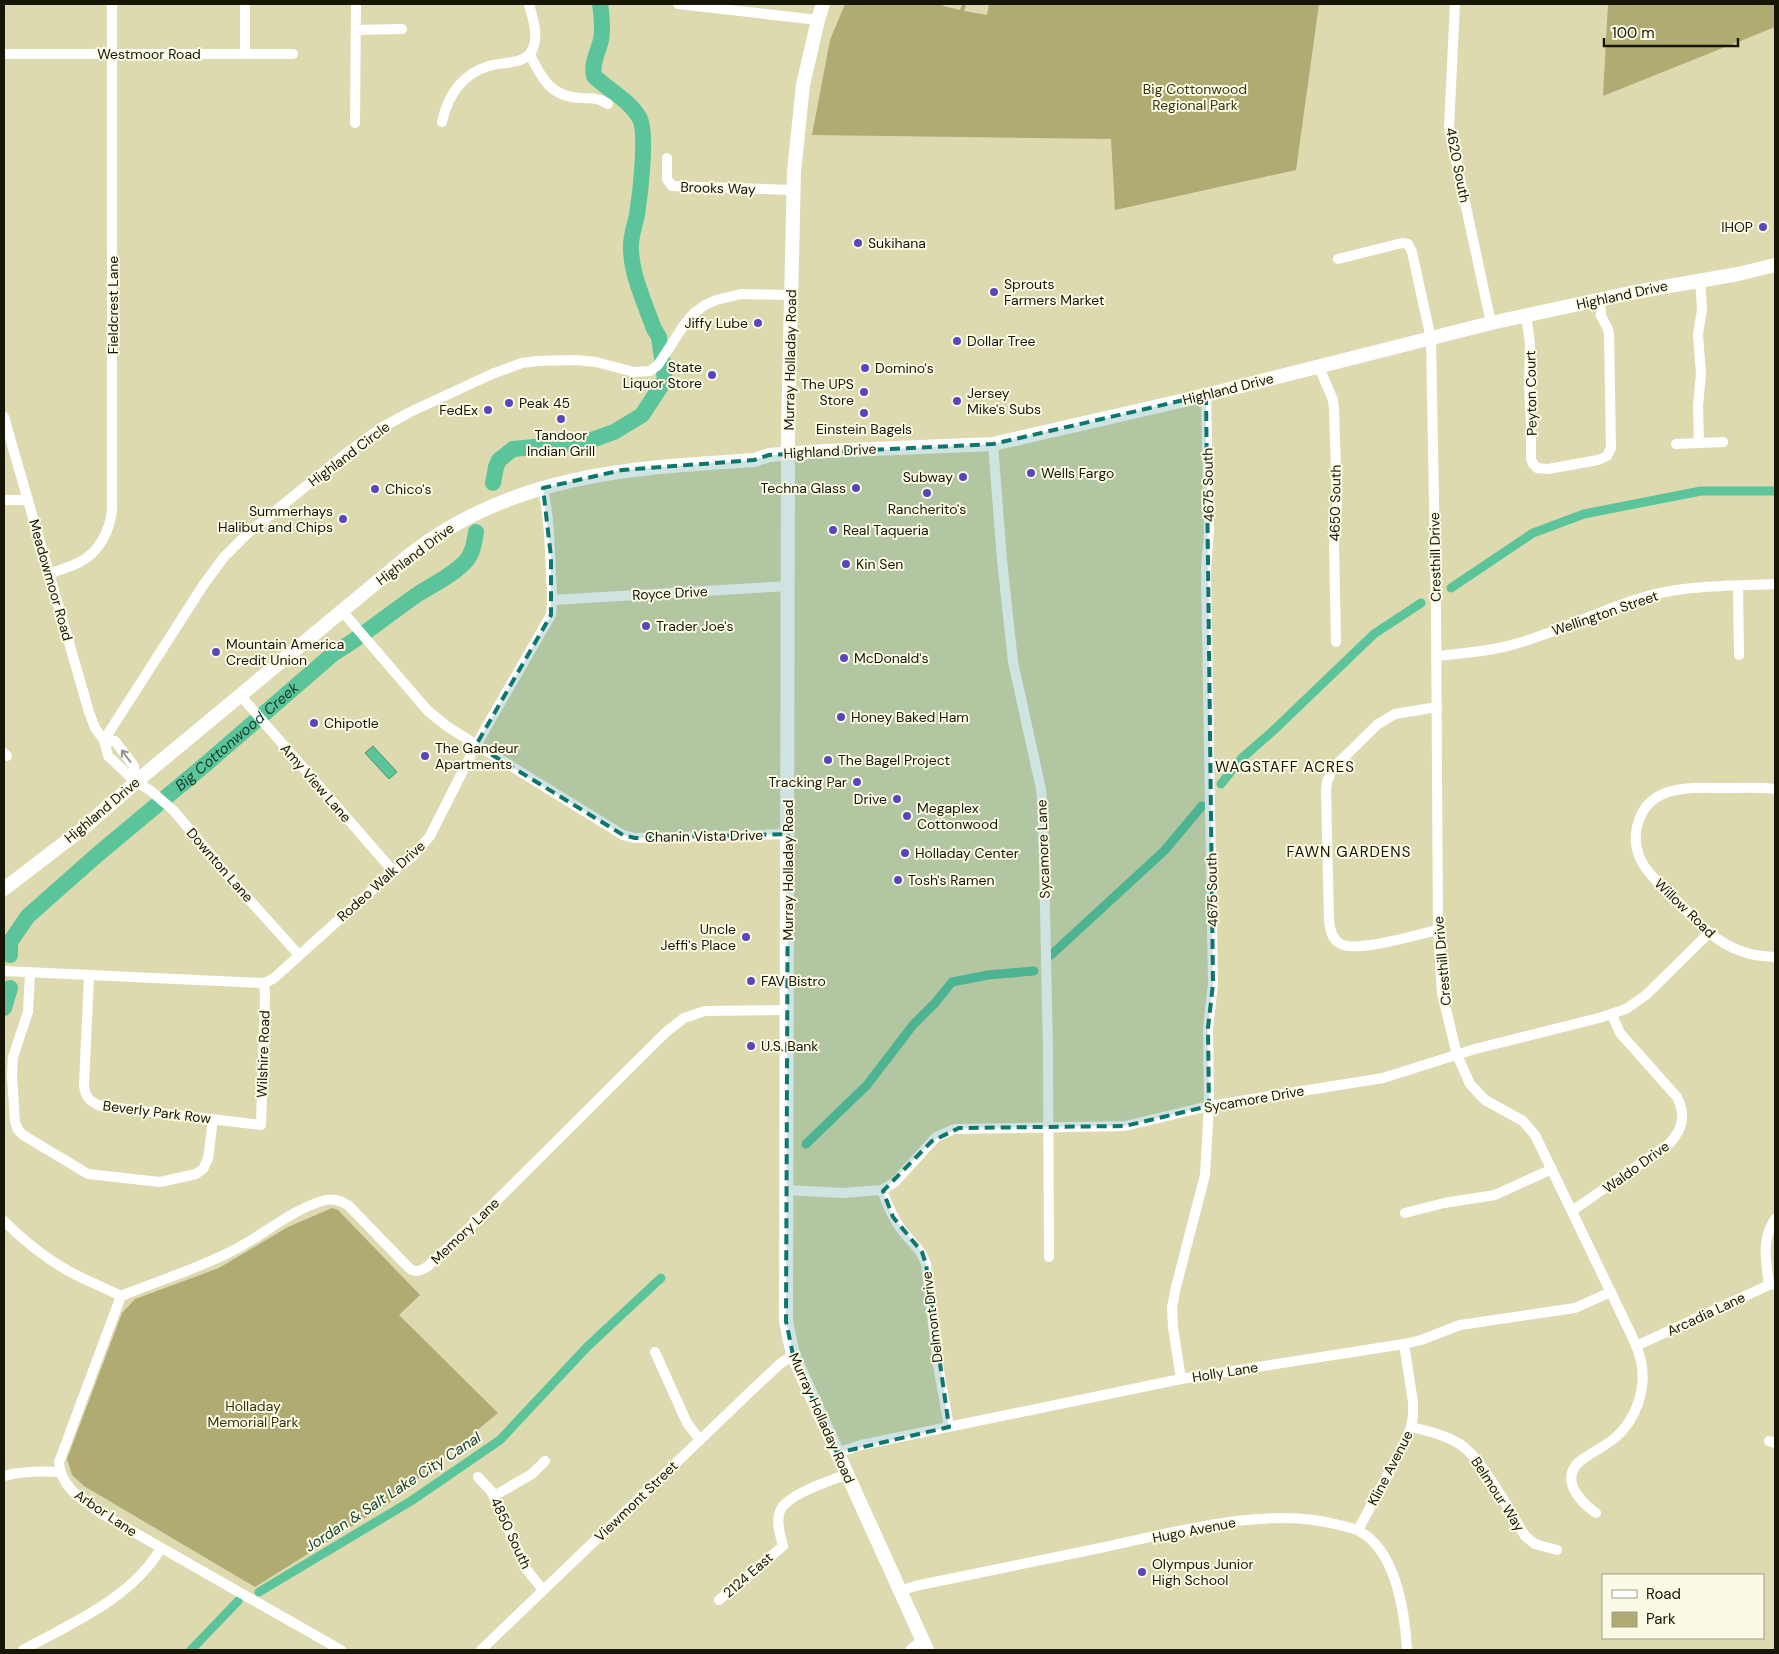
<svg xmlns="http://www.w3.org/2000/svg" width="1779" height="1654" font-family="'DM Sans',sans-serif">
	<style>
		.green { fill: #afab73 }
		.water { fill: #5cc49a; stroke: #47906e }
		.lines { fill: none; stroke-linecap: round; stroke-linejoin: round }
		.canal { stroke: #5cc49a; stroke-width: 9 }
		.river { stroke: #5cc49a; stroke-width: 16 }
		.minor { stroke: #fff; stroke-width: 10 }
		.secondary { stroke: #fff; stroke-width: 14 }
		.oneway { stroke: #96968f }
		.marked { fill: #0f766e; fill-opacity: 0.2; stroke: #0f766e; stroke-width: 4; stroke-dasharray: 10 6; stroke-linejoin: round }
		.poi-dot { fill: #5946be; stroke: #fbfae5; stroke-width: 2 }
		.labels { text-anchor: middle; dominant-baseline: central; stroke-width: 4; stroke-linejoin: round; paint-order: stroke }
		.street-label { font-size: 14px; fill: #161506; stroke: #fbfae5 }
		.park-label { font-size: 14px; fill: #37340b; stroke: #fbfae5 }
		.poi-label { font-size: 14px; fill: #161506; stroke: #fbfae5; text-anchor: start }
		.water-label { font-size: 15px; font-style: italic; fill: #0e3c2b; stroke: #fbfae5 }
		.neighbourhood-label { font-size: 15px; letter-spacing: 1px; fill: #161506; stroke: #fbfae5 }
	</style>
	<rect width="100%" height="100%" fill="#dddab0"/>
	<g class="green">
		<polygon points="845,4 943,4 943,6 960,10 962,4 964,4 966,6 964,11 987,15 989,4 1319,4 1296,170 1115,210 1111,139 812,135 830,40"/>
		<polygon points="1608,4 1775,4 1775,27 1603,96"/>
		<polygon points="332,1208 338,1210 420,1295 399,1315 498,1413 389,1503 255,1587 84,1486 72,1475 67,1459 122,1313 135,1299 219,1268 288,1227"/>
	</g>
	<polygon class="water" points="373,746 397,772 389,779 365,753"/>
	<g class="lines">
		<g class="canal">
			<polyline points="1451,588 1533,533 1584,514 1701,491 1775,491"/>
			<polyline points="1221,784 1242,758 1275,729 1374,634 1421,603"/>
			<polyline points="1051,955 1164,851 1202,806"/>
			<polyline points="806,1144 867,1085 913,1025 935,1003 952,982 988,975 1034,971"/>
			<polyline points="259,1592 411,1501 500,1440 587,1347 661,1278"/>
			<polyline points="191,1650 238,1601"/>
		</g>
		<g class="river">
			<path d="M493,483l3,-16 3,-7 14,-11 73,-7 28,-10 28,-17 23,-35 -6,-43 -5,-8c-9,-26 -24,-56 -23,-84 0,-10 4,-20 6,-30 3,-19 11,-84 2,-98 -11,-18 -31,-27 -45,-41 -3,-12 4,-24 7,-36 2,-12 1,-24 -1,-36"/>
			<path id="s1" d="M10,955v-13l18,-26 69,-61 110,-92 126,-109c30,-18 56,-40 85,-60 16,-10 35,-19 48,-33 7,-8 8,-18 10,-29"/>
			<polyline points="4,1008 10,988"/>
		</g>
		<g class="minor">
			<polyline points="678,4 818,20"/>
			<polyline points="1455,4 1449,128 1491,323"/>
			<polyline points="356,30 402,29"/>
			<polyline points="4,54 293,54"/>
			<polyline points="245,54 245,4"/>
			<path d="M530,55c12,24 21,42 51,43 11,0 18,0 27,6"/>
			<path d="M442,122c6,-27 20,-48 47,-56 16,-5 40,0 45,-21 4,-12 -2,-29 -5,-41"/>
			<polyline points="355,123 356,4"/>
			<polyline points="667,158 667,179 672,186 793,190"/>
			<path d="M1338,259l64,-16 6,1 4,8 19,87 5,271 2,320 4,63 15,62 13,29 15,16 38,21 12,14 95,197c4,9 9,19 11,29 6,27 -5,59 -26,77 -11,9 -25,15 -36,24 -19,18 1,40 17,51"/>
			<polyline points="1526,315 1530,344 1529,385 1531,426 1531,459 1533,464 1537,468 1548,469 1598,460 1607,456 1611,448 1609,334 1608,329 1601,316 1600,300"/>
			<polyline points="1319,367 1333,400 1334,409 1337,504 1334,545 1336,642"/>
			<polyline points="4,417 89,712 95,728 104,740 108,756 136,782 151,791 174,811 235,884 299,955"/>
			<polyline points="1699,443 1698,406 1701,374 1698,334 1702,310 1700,279"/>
			<polyline points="993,444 1002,560 1013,662 1041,789 1043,815 1048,1051 1049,1257"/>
			<polyline points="1676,444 1723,442"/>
			<polyline points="4,500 28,500"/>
			<path d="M49,574c10,-4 21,-7 31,-12 19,-10 30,-31 32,-52v-506"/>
			<polyline points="1738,586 1739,655"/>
			<polyline points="552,600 789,586"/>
			<polyline points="342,611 428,711 448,727 480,747 623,835 635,838 788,834"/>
			<path d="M1436,656c29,-3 58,-5 86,-14 44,-13 84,-35 129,-47 40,-10 83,-9 124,-11"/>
			<polyline points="240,695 393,871"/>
			<path d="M1437,707l-42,7 -17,10 -46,45 -5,13 -1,8 3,131c1,9 3,19 12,23 16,9 77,-10 97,-14"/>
			<polyline points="104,740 204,584 224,557 247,534 348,452 381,428 410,412 492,374 522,363 537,361 576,360 596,362 634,372 650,371 658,365 684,325 694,313 705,305 716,300 741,294 792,295"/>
			<polyline points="104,740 115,741 134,766 136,782"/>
			<polyline points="4,753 7,756"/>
			<path d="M1775,789c-16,-2 -33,-1 -49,-1 -36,0 -79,-5 -89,39 -3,13 -1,25 6,37 9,15 24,27 36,39 30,31 50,53 96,54"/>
			<path d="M4,971l260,12 9,-4 120,-108 19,-14 18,-21 46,-91 75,-130c2,-13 1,-26 0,-39 -1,-30 -2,-59 -8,-88"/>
			<polyline points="30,973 28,1012 13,1057 12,1075 15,1122 18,1130 23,1135 88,1174 160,1182 196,1174 203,1169 208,1159 213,1119"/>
			<path d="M89,976l-5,109c1,12 6,17 17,21l160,19 4,-129 -1,-13"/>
			<polyline points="786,1190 842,1193 882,1190 895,1182 936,1137 954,1129 1125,1126 1209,1106 1383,1078 1475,1049 1599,1018 1626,1009 1646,995 1709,933"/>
			<path d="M882,1190c5,14 10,27 19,39 9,13 20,19 25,35l11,95 12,68"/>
			<path d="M1572,1211l98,-68c13,-15 16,-28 7,-46l-57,-64 -8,-18"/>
			<polyline points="1405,1213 1444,1203 1495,1195 1552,1169"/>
			<path d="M4,1221c23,23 49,43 78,57 13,6 27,12 39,18l-62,166c1,25 24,38 43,52l239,136"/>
			<path d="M1769,1285c-3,-24 -8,-45 6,-66"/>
			<path d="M121,1296c37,-15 76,-27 111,-45 31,-15 59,-42 94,-51 8,-2 15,1 22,5l61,63c6,5 11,3 18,-1l43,-40 196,-195 18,-14 21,-7 82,-1"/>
			<polyline points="1636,1346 1769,1285 1775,1284"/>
			<polyline points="655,1352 687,1423 700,1440"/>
			<polyline points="1181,1379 1173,1327 1172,1307 1176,1287 1205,1175 1209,1106 1208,1028 1213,984 1206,569 1209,531 1206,395"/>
			<path d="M1411,1427c17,4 35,8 50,18 22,15 49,67 64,91l10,8 22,6"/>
			<polyline points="1769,1441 1775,1443"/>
			<polyline points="837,1453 861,1445 1181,1379 1404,1344 1421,1340 1460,1325 1575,1308 1611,1292"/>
			<path d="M4,1476c18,-5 37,-5 56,-4"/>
			<polyline points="478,1477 491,1491 527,1570 543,1590"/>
			<polyline points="494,1496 532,1474 545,1461"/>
			<polyline points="1358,1530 1404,1444 1411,1427 1413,1416 1413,1402 1404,1344"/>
			<path d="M900,1591l15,-5c62,-13 124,-25 185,-38 72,-15 163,-42 235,-24 7,2 15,3 22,6 39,18 48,83 50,120"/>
			<path d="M719,1600l64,-54c-3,-11 -7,-25 -3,-35 7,-17 50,-30 67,-37"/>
			<path d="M23,1650c49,-27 109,-52 138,-102"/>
			<polyline points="481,1650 751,1391 781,1363 793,1355"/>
			<polyline points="910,1650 922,1640"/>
		</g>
		<g class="secondary">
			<polyline points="823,4 818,20 803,85 794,172 788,430 786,1321 793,1355 927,1650"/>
			<path d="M4,889l77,-59 68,-59 263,-218c103,-79 218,-85 342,-93l15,-5 56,-4 168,-7 209,-48 289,-73 139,-30 108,-19 37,-9"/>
		</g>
	</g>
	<defs><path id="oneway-shaft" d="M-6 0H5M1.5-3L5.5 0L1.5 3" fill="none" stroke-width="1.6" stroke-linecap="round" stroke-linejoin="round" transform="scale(1.25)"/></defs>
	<use class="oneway" href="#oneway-shaft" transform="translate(126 756) rotate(-127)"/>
	<path class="marked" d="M1206,395l7,589 -5,44 1,78 -84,20 -166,2 -27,13 -49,50 10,26 29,35 4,12 23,163 -112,26 -44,-98 -7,-34 2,-487 -153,4 -12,-3 -147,-90 75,-130v-58l-8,-69 79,-18 132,-10 15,-5 224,-11z"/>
	<g class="poi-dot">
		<circle cx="1763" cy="227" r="5"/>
		<circle cx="858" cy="243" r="5"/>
		<circle cx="994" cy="292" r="5"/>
		<circle cx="758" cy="323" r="5"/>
		<circle cx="957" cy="341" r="5"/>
		<circle cx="865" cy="368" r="5"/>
		<circle cx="712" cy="375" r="5"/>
		<circle cx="864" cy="392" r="5"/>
		<circle cx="957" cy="401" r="5"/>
		<circle cx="509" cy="403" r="5"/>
		<circle cx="488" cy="410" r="5"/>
		<circle cx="864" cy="413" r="5"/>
		<circle cx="561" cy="419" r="5"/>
		<circle cx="1031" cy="473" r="5"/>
		<circle cx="963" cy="477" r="5"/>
		<circle cx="856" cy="488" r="5"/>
		<circle cx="375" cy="489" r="5"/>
		<circle cx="927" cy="493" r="5"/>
		<circle cx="343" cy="519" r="5"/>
		<circle cx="833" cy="530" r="5"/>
		<circle cx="846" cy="564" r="5"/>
		<circle cx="646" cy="626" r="5"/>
		<circle cx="216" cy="652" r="5"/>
		<circle cx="844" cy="658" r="5"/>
		<circle cx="841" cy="717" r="5"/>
		<circle cx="314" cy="723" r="5"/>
		<circle cx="425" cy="756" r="5"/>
		<circle cx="828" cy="760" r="5"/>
		<circle cx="857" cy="782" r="5"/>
		<circle cx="897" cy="799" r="5"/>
		<circle cx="907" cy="816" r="5"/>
		<circle cx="905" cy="853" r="5"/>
		<circle cx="898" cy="880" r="5"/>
		<circle cx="746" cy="937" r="5"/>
		<circle cx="751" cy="981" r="5"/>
		<circle cx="751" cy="1046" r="5"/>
		<circle cx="1142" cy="1572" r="5"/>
	</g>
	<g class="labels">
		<g class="street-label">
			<text x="149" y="54">Westmoor Road</text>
			<text transform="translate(1458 165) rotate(79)">4620 South</text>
			<text transform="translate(718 188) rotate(2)">Brooks Way</text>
			<text transform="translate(1622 295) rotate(-12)">Highland Drive</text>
			<text transform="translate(113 305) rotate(-90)">Fieldcrest Lane</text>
			<text transform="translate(790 360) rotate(-89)">Murray Holladay Road</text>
			<text transform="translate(1228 389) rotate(-14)">Highland Drive</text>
			<text transform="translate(1531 393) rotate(-91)">Peyton Court</text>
			<text transform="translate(830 451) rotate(-3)">Highland Drive</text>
			<text transform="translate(349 454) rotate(-37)">Highland Circle</text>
			<text transform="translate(1208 485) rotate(-91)">4675 South</text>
			<text transform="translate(1335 503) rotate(-89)">4650 South</text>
			<text transform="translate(415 554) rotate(-37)">Highland Drive</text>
			<text transform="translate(1435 557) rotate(-91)">Cresthill Drive</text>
			<text transform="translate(51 580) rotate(74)">Meadowmoor Road</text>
			<text transform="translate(670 593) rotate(-3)">Royce Drive</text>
			<text transform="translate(1605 613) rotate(-19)">Wellington Street</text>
			<text transform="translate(316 783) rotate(49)">Amy View Lane</text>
			<text transform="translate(102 810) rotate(-40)">Highland Drive</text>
			<text transform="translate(704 836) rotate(-1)">Chanin Vista Drive</text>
			<text transform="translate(1043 849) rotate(-92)">Sycamore Lane</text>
			<text transform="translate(220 865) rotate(49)">Downton Lane</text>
			<text transform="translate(788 870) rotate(-90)">Murray Holladay Road</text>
			<text transform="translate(381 881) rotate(-42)">Rodeo Walk Drive</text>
			<text transform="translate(1212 890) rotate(-91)">4675 South</text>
			<text transform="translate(1685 908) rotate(44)">Willow Road</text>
			<text transform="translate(1442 961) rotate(-95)">Cresthill Drive</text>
			<text transform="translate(263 1054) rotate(-88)">Wilshire Road</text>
			<text transform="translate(1254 1099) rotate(-10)">Sycamore Drive</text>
			<text transform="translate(157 1112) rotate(7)">Beverly Park Row</text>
			<text transform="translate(1636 1167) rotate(-36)">Waldo Drive</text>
			<text transform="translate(465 1231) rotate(-44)">Memory Lane</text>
			<text transform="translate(1706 1314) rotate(-25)">Arcadia Lane</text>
			<text transform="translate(932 1317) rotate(-97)">Delmont Drive</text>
			<text transform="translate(1225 1372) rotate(-9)">Holly Lane</text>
			<text transform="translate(822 1418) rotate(66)">Murray Holladay Road</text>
			<text transform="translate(1390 1468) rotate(-63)">Kline Avenue</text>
			<text transform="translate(1498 1494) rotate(57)">Belmour Way</text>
			<text transform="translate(636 1501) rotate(-44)">Viewmont Street</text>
			<text transform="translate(106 1513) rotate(34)">Arbor Lane</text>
			<text transform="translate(1194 1530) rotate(-11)">Hugo Avenue</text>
			<text transform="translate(511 1533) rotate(65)">4850 South</text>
			<text transform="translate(748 1575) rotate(-41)">2124 East</text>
		</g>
		<g class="park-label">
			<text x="1195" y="89">Big Cottonwood<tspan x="1195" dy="16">Regional Park</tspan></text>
			<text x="253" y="1406">Holladay<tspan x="253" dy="16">Memorial Park</tspan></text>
		</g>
		<g class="poi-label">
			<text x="1753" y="227" text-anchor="end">IHOP</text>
			<text x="868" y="243">Sukihana</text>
			<text x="1004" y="284">Sprouts<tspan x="1004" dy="16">Farmers Market</tspan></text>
			<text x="748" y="323" text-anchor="end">Jiffy Lube</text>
			<text x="967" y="341">Dollar Tree</text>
			<text x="702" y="367" text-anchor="end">State<tspan x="702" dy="16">Liquor Store</tspan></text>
			<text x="875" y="368">Domino's</text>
			<text x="854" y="384" text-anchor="end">The UPS<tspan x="854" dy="16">Store</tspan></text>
			<text x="967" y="393">Jersey<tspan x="967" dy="16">Mike's Subs</tspan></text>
			<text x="519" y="403">Peak 45</text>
			<text x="478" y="410" text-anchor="end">FedEx</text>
			<text x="864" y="429" text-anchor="middle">Einstein Bagels</text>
			<text x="561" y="435" text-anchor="middle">Tandoor<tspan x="561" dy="16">Indian Grill</tspan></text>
			<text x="1041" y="473">Wells Fargo</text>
			<text x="953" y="477" text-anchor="end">Subway</text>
			<text x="846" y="488" text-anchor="end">Techna Glass</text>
			<text x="385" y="489">Chico's</text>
			<text x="927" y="509" text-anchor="middle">Rancherito's</text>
			<text x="333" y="511" text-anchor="end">Summerhays<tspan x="333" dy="16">Halibut and Chips</tspan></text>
			<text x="843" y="530">Real Taqueria</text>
			<text x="856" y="564">Kin Sen</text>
			<text x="656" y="626">Trader Joe's</text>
			<text x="226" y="644">Mountain America<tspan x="226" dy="16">Credit Union</tspan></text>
			<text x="854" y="658">McDonald's</text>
			<text x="851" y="717">Honey Baked Ham</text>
			<text x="324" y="723">Chipotle</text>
			<text x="435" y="748">The Gandeur<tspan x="435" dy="16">Apartments</tspan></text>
			<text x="838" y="760">The Bagel Project</text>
			<text x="847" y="782" text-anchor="end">Tracking Par</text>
			<text x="887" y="799" text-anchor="end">Drive</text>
			<text x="917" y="808">Megaplex<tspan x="917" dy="16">Cottonwood</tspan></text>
			<text x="915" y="853">Holladay Center</text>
			<text x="908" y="880">Tosh's Ramen</text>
			<text x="736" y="929" text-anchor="end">Uncle<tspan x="736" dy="16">Jeffi's Place</tspan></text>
			<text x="761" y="981">FAV Bistro</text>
			<text x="761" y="1046">U.S. Bank</text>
			<text x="1152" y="1564">Olympus Junior<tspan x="1152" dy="16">High School</tspan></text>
		</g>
		<g class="water-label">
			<text stroke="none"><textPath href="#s1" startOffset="320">Big Cottonwood Creek</textPath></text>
			<text transform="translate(393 1492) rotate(-33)">Jordan &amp; Salt Lake City Canal</text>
		</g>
		<g class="neighbourhood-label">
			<text x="1285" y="767">WAGSTAFF ACRES</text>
			<text x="1349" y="852">FAWN GARDENS</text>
		</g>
	</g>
	<rect width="1779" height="1654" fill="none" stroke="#161506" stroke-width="10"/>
	<rect x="1602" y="1574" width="162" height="65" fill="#fbfae5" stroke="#9f9e8c"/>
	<rect x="1612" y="1590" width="25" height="8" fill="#ffffff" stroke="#9f9e8c"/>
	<text x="1646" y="1599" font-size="15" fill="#161506">Road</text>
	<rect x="1612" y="1612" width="25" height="15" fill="#afab73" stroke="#9f9e8c"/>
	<text x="1646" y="1624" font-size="15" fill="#161506">Park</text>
	<path d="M1604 38v8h134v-8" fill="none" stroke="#161506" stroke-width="2.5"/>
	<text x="1612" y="38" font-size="15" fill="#161506" stroke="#fbfae5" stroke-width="4" paint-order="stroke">100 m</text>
</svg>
